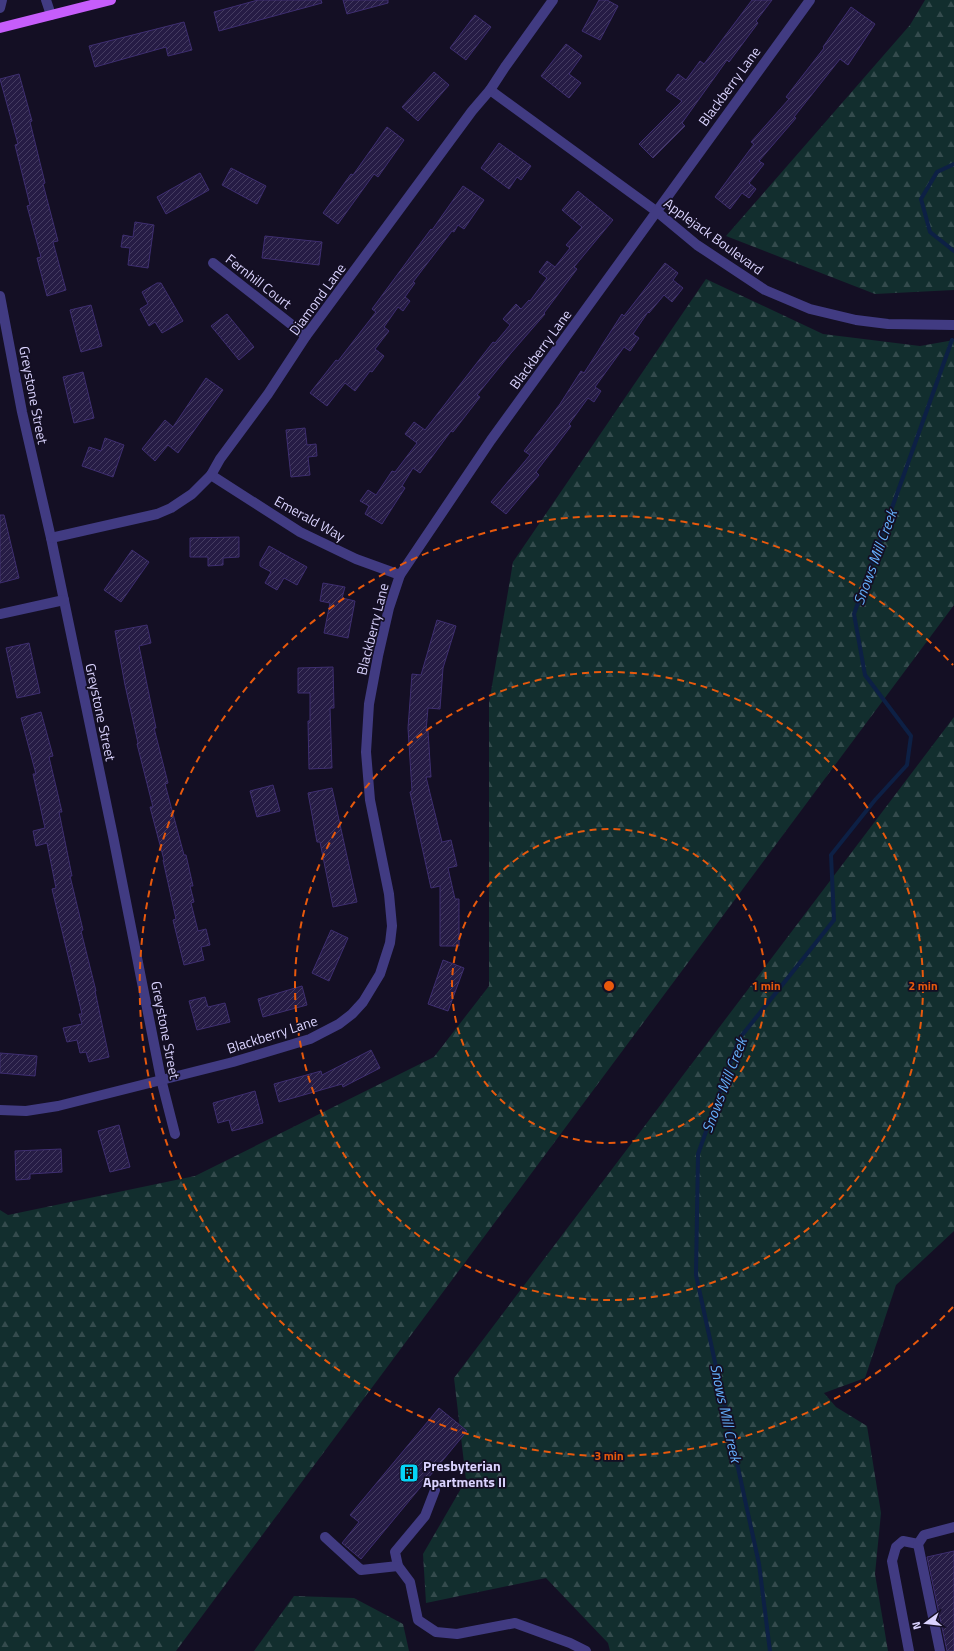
<svg xmlns="http://www.w3.org/2000/svg" width="954" height="1651" font-family="'Titillium Web',sans-serif">
	<style>
		.forest { fill: url(#forest-firs) }
		.lines { fill: none; stroke-linecap: round; stroke-linejoin: round }
		.stream { stroke: #0d2045; stroke-width: 4 }
		.building { fill: url(#building-hatch); stroke: #3e2e70 }
		.minor { stroke: #413b82; stroke-width: 10 }
		.major { stroke: #c65dfb; stroke-width: 10 }
		.ring { fill: none; stroke: #e8590c; stroke-width: 2; stroke-dasharray: 7 5 }
		.labels { text-anchor: middle; dominant-baseline: central; stroke-width: 3.5; stroke-linejoin: round; paint-order: stroke }
		.street-label { font-size: 14px; fill: #dad3fe; stroke: #140f24 }
		.poi-label { font-size: 14px; font-weight: bold; fill: #dad3fe; stroke: #140f24; text-anchor: start }
		.water-label { font-size: 15px; font-style: italic; fill: #64affb; stroke: #140f24 }
		.centre { fill: #e8590c; stroke: #140f24; stroke-width: 2 }
		.ring-label { font-size: 12px; text-anchor: middle; font-weight: bold; fill: #e8590c; stroke: #140f24; stroke-width: 3.5; stroke-linejoin: round; paint-order: stroke }
	</style>
	<defs>
		<pattern id="forest-firs" width="22" height="20" patternUnits="userSpaceOnUse"><rect width="22" height="20" fill="#122e2e"/><path d="M5 1l3.5 6h-7zM16 11l3.5 6h-7z" fill="#344b4d"/></pattern>
		<pattern id="building-hatch" width="6" height="6" patternUnits="userSpaceOnUse"><rect width="6" height="6" fill="#261c45"/><path d="M-1 1l2-2M0 6l6-6M5 7l2-2" fill="none" stroke="#453c61"/></pattern>
	</defs>
	<rect width="100%" height="100%" fill="#140f24"/>
	<g class="forest">
		<polygon points="925,0 954,0 954,290 875,294 726,236 910,25"/>
		<polygon points="706,279 823,334 920,346 954,340 954,605 176,1651 0,1651 0,1210 8,1215 195,1176 434,1057 489,986 489,703 513,562"/>
		<polygon points="954,717 954,1231 896,1285 865,1378 824,1393 836,1407 867,1426 881,1513 875,1574 888,1651 610,1651 608,1643 546,1578 426,1603 423,1554 466,1480 454,1378"/>
		<polygon points="294,1596 354,1598 403,1624 409,1651 254,1651"/>
	</g>
	<g class="lines">
		<g class="stream">
			<polyline points="954,164 937,172 921,199 930,232 954,251"/>
			<polyline points="770,1651 759,1564 696,1275 698,1154 739,1039 834,920 831,855 875,800 907,765 911,736 865,675 854,614 952,340"/>
		</g>
	</g>
	<g class="building">
		<polygon points="258,0 321,0 322,3 219,31 214,12"/>
		<polygon points="343,0 388,0 388,3 347,14"/>
		<polygon points="599,0 607,0 618,6 600,40 582,31"/>
		<polygon points="752,0 772,0 756,21 758,23 729,62 727,60 682,123 685,126 653,158 639,144 682,101 666,90 678,74 686,80 700,61 704,64"/>
		<polygon points="851,7 875,24 848,65 840,59 794,117 796,118 759,161 764,164 749,183 756,189 749,198 742,193 730,209 715,197 754,144 751,142 789,99 786,97 824,48 823,47"/>
		<polygon points="475,15 491,27 466,60 450,48"/>
		<polygon points="184,22 192,50 168,56 166,47 95,67 89,46"/>
		<polygon points="566,44 582,56 569,74 581,83 569,98 541,76"/>
		<polygon points="434,72 449,85 418,121 402,107"/>
		<polygon points="19,74 32,121 30,122 45,183 43,184 58,241 53,242 66,290 47,296 37,258 41,257 27,206 30,205 15,145 18,144 0,79"/>
		<polygon points="387,127 404,140 378,177 374,174 338,224 323,213 351,174 353,175"/>
		<polygon points="499,143 531,166 521,180 517,177 509,189 481,168"/>
		<polygon points="231,168 266,186 257,204 222,185"/>
		<polygon points="200,173 209,190 166,214 157,197"/>
		<polygon points="463,186 484,200 464,229 458,225 454,232 452,231 413,282 415,283 405,297 410,301 403,311 398,307 384,327 389,331 375,349 384,356 372,372 370,371 355,391 345,383 327,406 310,393 336,360 338,361 376,312 372,309 431,229 432,230"/>
		<polygon points="578,191 613,220 574,267 577,269 544,313 545,314 511,353 477,395 480,397 453,432 451,431 420,473 413,468 402,486 405,488 382,524 365,514 369,506 360,501 368,490 376,495 392,471 395,472 417,443 405,434 414,422 425,430 493,342 495,343 510,325 503,319 516,304 521,309 529,300 530,301 547,278 539,272 547,261 555,267 570,248 566,245 582,227 562,210"/>
		<polygon points="135,222 154,225 148,268 128,265 130,248 121,247 123,235 133,237"/>
		<polygon points="265,236 322,242 319,265 262,258"/>
		<polygon points="665,263 678,273 673,280 683,288 672,302 664,295 649,313 648,312 633,334 639,338 630,351 624,347 595,387 601,391 594,402 588,398 569,424 571,426 536,472 539,475 506,514 491,502 530,455 524,451 560,404 581,371 584,373 622,314 624,316"/>
		<polygon points="157,283 161,283 183,321 162,333 155,322 149,326 140,309 148,304 142,292"/>
		<polygon points="91,305 102,346 81,352 70,310"/>
		<polygon points="227,314 254,347 239,360 211,326"/>
		<polygon points="83,372 94,418 74,423 63,377"/>
		<polygon points="206,378 223,390 178,453 168,445 155,461 142,449 165,420 173,427"/>
		<polygon points="305,428 307,445 316,444 317,456 308,457 310,475 291,477 286,430"/>
		<polygon points="105,438 124,445 113,477 82,466 89,447 101,451"/>
		<polygon points="0,515 4,515 19,578 0,583"/>
		<polygon points="239,537 239,557 223,558 223,565 208,566 208,557 190,557 190,538"/>
		<polygon points="269,546 307,567 297,585 284,578 277,590 265,583 271,572 260,566 260,562"/>
		<polygon points="132,550 149,562 121,602 104,590"/>
		<polygon points="323,583 345,587 342,598 355,601 348,638 324,633 330,603 320,601"/>
		<polygon points="437,620 456,626 443,668 440,709 428,708 426,731 428,731 431,777 426,777 442,842 451,840 457,866 448,868 455,899 459,899 459,946 440,946 440,886 431,888 410,792 412,791 408,728 412,674 421,675"/>
		<polygon points="147,625 151,643 139,646 156,728 154,728 168,783 165,784 184,855 186,855 193,886 190,886 194,902 191,903 198,931 206,929 210,945 201,947 204,960 184,965 173,920 176,919 163,860 164,860 150,807 153,807 137,744 138,743 125,685 115,631"/>
		<polygon points="29,643 40,693 17,698 6,648"/>
		<polygon points="333,667 334,708 330,708 332,768 309,769 308,721 310,721 310,693 298,693 298,668"/>
		<polygon points="41,712 53,756 49,757 62,812 59,812 72,876 70,876 83,930 81,931 96,991 95,991 109,1057 89,1062 86,1052 80,1053 77,1040 67,1042 63,1028 82,1024 79,1014 82,1014 52,889 56,888 47,843 36,846 33,831 45,828 33,774 36,774 21,718"/>
		<polygon points="273,785 280,811 257,817 250,791"/>
		<polygon points="332,788 357,902 333,907 320,842 317,842 308,793"/>
		<polygon points="331,930 348,938 329,981 312,973"/>
		<polygon points="443,960 464,968 448,1011 428,1004"/>
		<polygon points="302,986 307,1005 263,1017 258,999"/>
		<polygon points="205,997 208,1007 225,1003 230,1022 197,1030 189,1001"/>
		<polygon points="371,1050 380,1068 343,1087 342,1084 279,1102 274,1084 321,1071 322,1075"/>
		<polygon points="0,1053 37,1056 35,1076 0,1073"/>
		<polygon points="255,1091 263,1123 232,1131 229,1120 218,1123 213,1103"/>
		<polygon points="119,1125 130,1167 110,1172 98,1131"/>
		<polygon points="61,1149 62,1172 30,1174 30,1179 16,1180 15,1151"/>
		<polygon points="439,1408 467,1431 361,1559 342,1543 359,1522 350,1515"/>
		<polygon points="954,1551 954,1651 947,1651 927,1557"/>
	</g>
	<g class="lines">
		<g class="minor">
			<polyline points="46,0 51,15"/>
			<polyline points="0,8 2,0"/>
			<polyline points="490,90 656,211 697,245 765,290 810,309 856,320 888,324 954,325"/>
			<polyline points="213,263 306,336"/>
			<polyline points="0,296 22,412 51,538 113,836 161,1079 175,1134"/>
			<polyline points="211,475 300,532 356,559 400,575"/>
			<polyline points="51,538 157,514 171,508 192,494 211,475 220,459 268,394 306,336 472,111 490,90 505,67 553,0"/>
			<polyline points="0,614 64,600"/>
			<polyline points="0,1110 26,1111 58,1106 233,1062 310,1039 339,1024 352,1014 363,1002 380,974 390,943 392,926 389,894 370,800 366,752 369,704 378,656 389,608 400,575 491,440 810,0"/>
			<polyline points="435,1490 425,1516 395,1552 398,1566 410,1582 418,1620 436,1632 457,1634 515,1623 570,1643 586,1651"/>
			<polyline points="325,1537 361,1570 398,1566"/>
			<polyline points="909,1651 892,1561 896,1547 903,1541 918,1544"/>
			<polyline points="940,1651 918,1544 924,1535 954,1527"/>
		</g>
		<polyline class="major" points="0,28 111,0"/>
	</g>
	<g class="ring">
		<circle cx="609" cy="986" r="157"/>
		<circle cx="609" cy="986" r="314"/>
		<path d="M953 1307A470 470 0 1 1 953 665"/>
	</g>
	<defs>
		<symbol id="building-square" viewBox="-11 -11 22 22"><rect x="-9" y="-9" width="18" height="18" rx="4" fill="#06d5f7" stroke="#140f24"/><path d="M-4-6H4V6H1V3H-1V6H-4ZM-2.5-4.3h1.7v1.8h-1.7ZM.8-4.3h1.7v1.8H.8ZM-2.5-1h1.7V.8h-1.7ZM.8-1h1.7V.8H.8Z" fill="#111"/></symbol>
	</defs>
	<g fill-rule="evenodd">
		<use href="#building-square" x="398" y="1462" width="22" height="22"/>
	</g>
	<g class="labels">
		<g class="street-label">
			<text transform="translate(729 86) rotate(-54)">Blackberry Lane</text>
			<text transform="translate(714 236) rotate(36)">Applejack Boulevard</text>
			<text transform="translate(259 281) rotate(38)">Fernhill Court</text>
			<text transform="translate(317 299) rotate(-54)">Diamond Lane</text>
			<text transform="translate(540 349) rotate(-54)">Blackberry Lane</text>
			<text transform="translate(34 395) rotate(79)">Greystone Street</text>
			<text transform="translate(310 518) rotate(29)">Emerald Way</text>
			<text transform="translate(372 629) rotate(-76)">Blackberry Lane</text>
			<text transform="translate(101 712) rotate(78)">Greystone Street</text>
			<text transform="translate(166 1030) rotate(79)">Greystone Street</text>
			<text transform="translate(272 1034) rotate(-18)">Blackberry Lane</text>
		</g>
		<g class="poi-label">
			<text x="423" y="1465">Presbyterian<tspan x="423" dy="16">Apartments II</tspan></text>
		</g>
		<g class="water-label">
			<text transform="translate(875 557) rotate(-70)">Snows Mill Creek</text>
			<text transform="translate(724 1085) rotate(-69)">Snows Mill Creek</text>
			<text transform="translate(726 1413) rotate(78)">Snows Mill Creek</text>
		</g>
	</g>
	<circle cx="609" cy="986" r="6" class="centre"/>
	<g class="ring-label">
		<text x="766" y="990">1 min</text>
		<text x="923" y="990">2 min</text>
		<text x="609" y="1460">3 min</text>
	</g>
	<g transform="translate(926 1623) rotate(255)" stroke="#140f24" stroke-width="3" paint-order="stroke">
	<path d="M0-3L7 15L0 10L-7 15Z" fill="#dad3fe"/>
	<text y="-6" font-size="11" font-weight="bold" text-anchor="middle" fill="#dad3fe">N</text>
	</g>
</svg>
